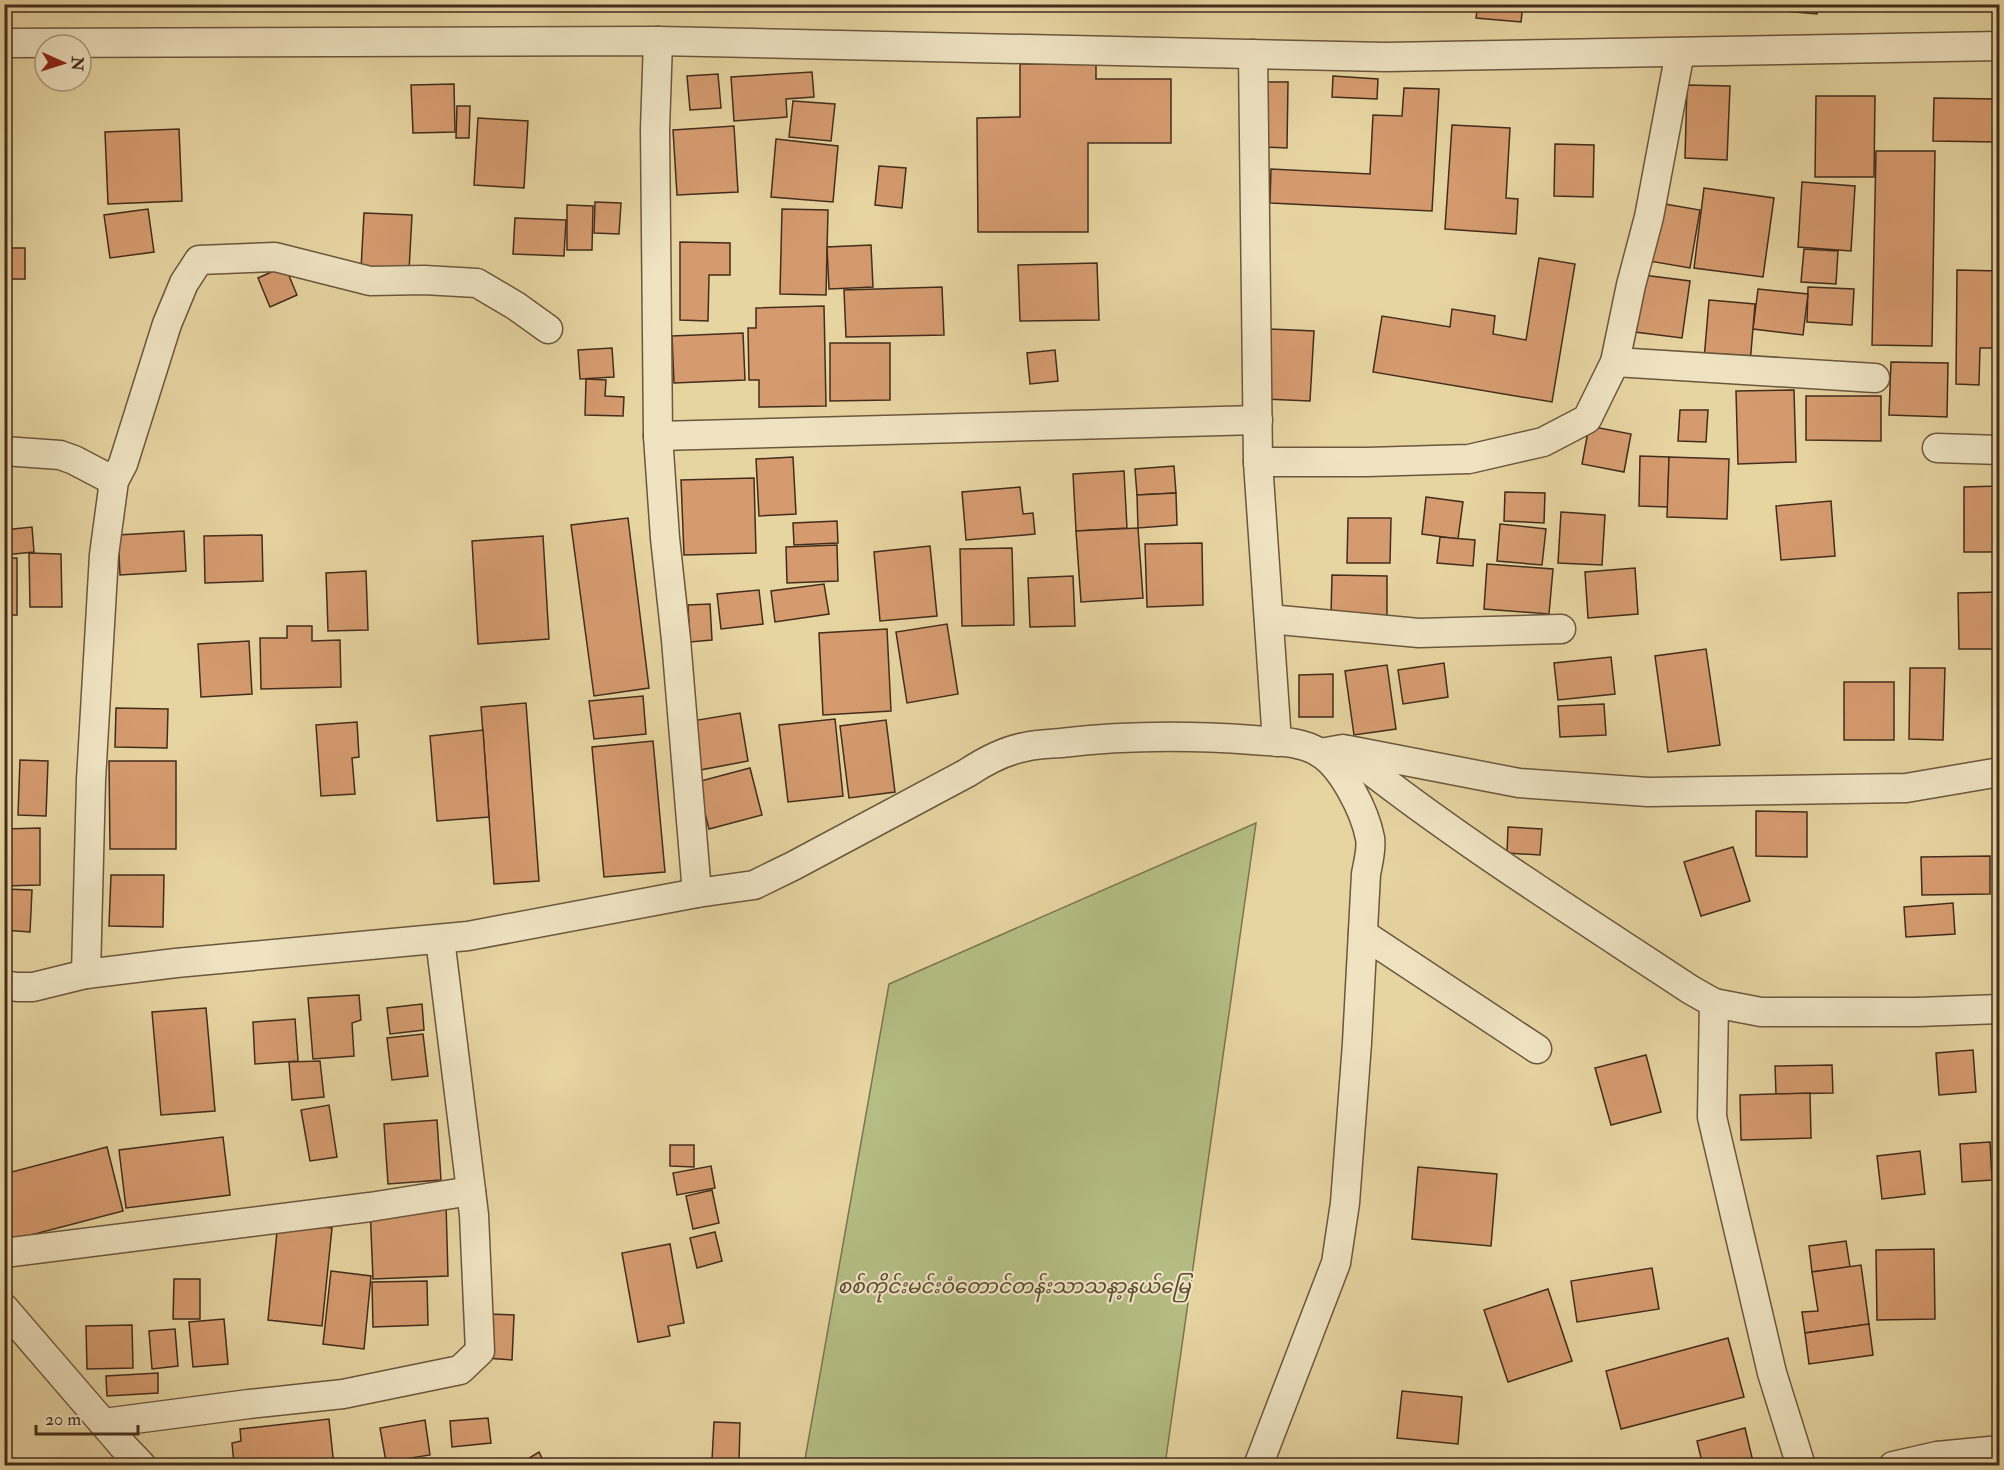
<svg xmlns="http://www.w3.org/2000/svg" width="2004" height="1470" font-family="'IM FELL Double Pica','Noto Sans Myanmar',serif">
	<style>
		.green { fill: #b4bd84; stroke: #7c7550; stroke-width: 1.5 }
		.building { fill: #d59b6f; stroke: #432d1c; stroke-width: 1.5 }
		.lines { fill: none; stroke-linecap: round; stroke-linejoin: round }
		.minor-casing { stroke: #6c573d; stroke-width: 31 }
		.minor { stroke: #efe3c2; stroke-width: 28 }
		.labels { text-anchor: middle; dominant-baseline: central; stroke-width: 4.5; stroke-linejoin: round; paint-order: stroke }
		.park-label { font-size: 20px; font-style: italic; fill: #5a4a31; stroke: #efe3c2 }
	</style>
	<rect width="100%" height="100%" fill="#e6d4a1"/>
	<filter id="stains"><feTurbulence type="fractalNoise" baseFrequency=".00333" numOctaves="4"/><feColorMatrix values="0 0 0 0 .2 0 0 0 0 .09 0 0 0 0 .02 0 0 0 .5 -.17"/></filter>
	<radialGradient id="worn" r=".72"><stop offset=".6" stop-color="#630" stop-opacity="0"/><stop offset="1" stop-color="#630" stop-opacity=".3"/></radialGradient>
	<polygon class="green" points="1256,823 1165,1465 804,1465 889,984"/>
	<g class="building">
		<polygon points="1478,4 1523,4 1521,22 1476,18"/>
		<polygon points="1566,4 1668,4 1668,10 1566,6"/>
		<polygon points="1760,4 1818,4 1817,14 1760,9"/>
		<polygon points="1020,64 1096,64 1096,79 1171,79 1171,143 1088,143 1088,232 978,232 977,118 1020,117"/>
		<polygon points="812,72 814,97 786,99 787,117 734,121 731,77"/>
		<polygon points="718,74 721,108 690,110 687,76"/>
		<polygon points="1333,76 1378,79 1377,99 1332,97"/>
		<polygon points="1262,82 1288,82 1287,148 1261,147"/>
		<polygon points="454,84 455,132 413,133 411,85"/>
		<polygon points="1687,85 1730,86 1727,160 1685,158"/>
		<polygon points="1404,88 1439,89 1432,211 1270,203 1271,169 1370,174 1373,115 1402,116"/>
		<polygon points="1816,96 1875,96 1874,177 1815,177"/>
		<polygon points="1934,98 1997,99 1996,142 1933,141"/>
		<polygon points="793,101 835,104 831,141 789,137"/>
		<polygon points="457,106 470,106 469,138 456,138"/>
		<polygon points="478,118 528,121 524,188 474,185"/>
		<polygon points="1452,125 1510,128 1506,198 1518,199 1516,234 1445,229"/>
		<polygon points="734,126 738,192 677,195 673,130"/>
		<polygon points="179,129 182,201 108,204 105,132"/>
		<polygon points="776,139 838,146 833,202 771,197"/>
		<polygon points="1555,144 1594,145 1593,197 1554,196"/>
		<polygon points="1876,151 1935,151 1932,346 1872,345"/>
		<polygon points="879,166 906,168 902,208 875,205"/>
		<polygon points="1802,182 1855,186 1851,251 1798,247"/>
		<polygon points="1704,188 1774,198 1763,277 1694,268"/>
		<polygon points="595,202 621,203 619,234 594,233"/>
		<polygon points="1659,203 1700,210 1690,268 1649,261"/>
		<polygon points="567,205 593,206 592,250 567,250"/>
		<polygon points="148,209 154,252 110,258 104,215"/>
		<polygon points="782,209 828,210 826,295 780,294"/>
		<polygon points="364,213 412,215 409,271 361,269"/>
		<polygon points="515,218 566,220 564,256 513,254"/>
		<polygon points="680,242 730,243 730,275 709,275 708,321 680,320"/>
		<polygon points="871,245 873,287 829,289 827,247"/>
		<rect x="5" y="248" width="20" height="31"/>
		<polygon points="1804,249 1838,251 1836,284 1801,282"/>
		<polygon points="1539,258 1575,264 1552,402 1373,372 1382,316 1450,327 1452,309 1495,316 1493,334 1526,340"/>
		<polygon points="1097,263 1099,320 1020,321 1018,265"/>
		<polygon points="285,266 297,295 270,307 258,278"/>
		<polygon points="1957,270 2000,271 2000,348 1980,348 1979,385 1956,384"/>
		<polygon points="1643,275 1690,281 1682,338 1635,332"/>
		<polygon points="942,287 944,335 846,337 844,290"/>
		<polygon points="1808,287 1854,289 1852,325 1807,322"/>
		<polygon points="1758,289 1808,294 1803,335 1753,329"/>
		<polygon points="1709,300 1755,304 1750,364 1704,360"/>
		<polygon points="824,306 826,406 759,407 759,380 749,380 748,328 756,328 756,308"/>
		<polygon points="1269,329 1314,331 1310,401 1266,399"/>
		<polygon points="743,333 745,380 674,383 672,336"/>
		<polygon points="830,343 890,343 890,400 830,401"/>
		<polygon points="612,348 614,377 580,379 578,350"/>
		<polygon points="1055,350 1058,381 1030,384 1027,353"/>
		<polygon points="1891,362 1948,363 1947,417 1889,415"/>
		<polygon points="586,379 606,380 605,396 624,397 623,416 585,415"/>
		<polygon points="1794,390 1796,462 1738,464 1736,391"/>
		<polygon points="1806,396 1881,396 1881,441 1806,440"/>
		<polygon points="1680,410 1708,410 1706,442 1678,441"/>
		<polygon points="1589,426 1631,434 1624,472 1582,464"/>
		<polygon points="1640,456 1669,457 1668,507 1639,506"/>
		<polygon points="793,457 796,514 759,516 756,459"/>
		<polygon points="1669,457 1729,459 1727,519 1667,517"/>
		<polygon points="1174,466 1176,493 1137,495 1135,469"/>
		<polygon points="1124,471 1127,528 1076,531 1073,474"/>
		<polygon points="754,478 756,553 684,555 681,480"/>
		<polygon points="2000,486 2000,552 1964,552 1964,487"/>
		<polygon points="1020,487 1023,514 1033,513 1035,534 966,540 962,492"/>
		<polygon points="1505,492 1545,493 1544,523 1504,521"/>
		<polygon points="1176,493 1177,525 1138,528 1137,495"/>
		<polygon points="1426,497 1463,502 1458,539 1422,534"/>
		<polygon points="1831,501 1835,556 1781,560 1776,506"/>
		<polygon points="1561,512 1605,515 1602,565 1558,563"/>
		<polygon points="628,518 649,688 594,696 571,525"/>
		<polygon points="1348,518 1391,518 1390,563 1347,563"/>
		<polygon points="837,521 838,543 794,545 793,523"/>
		<polygon points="1500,524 1546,529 1542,565 1497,561"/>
		<polygon points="32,527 34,552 4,555 4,530"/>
		<polygon points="1138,528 1143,598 1081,602 1076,531"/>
		<polygon points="184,531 186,571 120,575 118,535"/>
		<polygon points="262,535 263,581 205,583 204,536"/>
		<polygon points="543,536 549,639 478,644 472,541"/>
		<polygon points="1440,537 1475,540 1473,566 1437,563"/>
		<polygon points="1202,543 1203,605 1147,607 1145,544"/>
		<polygon points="837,545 838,581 787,583 786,547"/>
		<polygon points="930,546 937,616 880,621 874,552"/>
		<polygon points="1012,548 1014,625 962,626 960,549"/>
		<polygon points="29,553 61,554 62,607 30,607"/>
		<rect x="4" y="558" width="13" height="57"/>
		<polygon points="1487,564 1553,569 1549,614 1484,609"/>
		<polygon points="1635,568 1638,614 1588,618 1585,572"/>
		<polygon points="366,571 368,630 328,631 326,573"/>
		<polygon points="1332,575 1387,576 1387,617 1331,615"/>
		<polygon points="1073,576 1075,626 1030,627 1028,578"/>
		<polygon points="824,584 829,614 775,622 771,591"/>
		<polygon points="759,590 763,624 721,629 717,594"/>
		<polygon points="2000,592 2000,649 1959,649 1958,593"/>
		<polygon points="710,604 712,640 690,642 688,605"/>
		<polygon points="947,624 958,694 907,703 896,632"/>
		<polygon points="287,626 312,626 312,641 340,640 341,687 261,689 260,638 287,638"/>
		<polygon points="887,629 891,711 823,715 819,633"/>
		<polygon points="249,641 252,694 201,697 198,644"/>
		<polygon points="1706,649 1720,745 1668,752 1655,656"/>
		<polygon points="1611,657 1615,694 1558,700 1554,663"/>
		<polygon points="1444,663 1448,697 1403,704 1398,670"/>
		<polygon points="1387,665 1396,729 1354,735 1345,671"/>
		<polygon points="1910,668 1945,668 1943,740 1909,739"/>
		<polygon points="1333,674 1333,717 1299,717 1299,675"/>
		<rect x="1844" y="682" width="50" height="58"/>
		<polygon points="643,696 646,734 594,739 589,701"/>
		<polygon points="526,703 539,881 494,884 481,707"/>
		<polygon points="1604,704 1606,735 1560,737 1558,706"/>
		<polygon points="116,708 168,709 167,748 115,747"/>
		<polygon points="740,713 748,761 700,770 692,721"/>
		<polygon points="835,719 843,796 788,802 779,725"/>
		<polygon points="886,720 895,792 849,798 840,726"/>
		<polygon points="357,722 359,757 352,758 355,794 321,796 316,725"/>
		<polygon points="483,730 489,817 437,821 430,736"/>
		<polygon points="653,741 665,872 604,877 592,747"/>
		<polygon points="20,760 48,761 46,816 18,815"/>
		<polygon points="109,761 176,761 176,849 110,849"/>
		<polygon points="750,768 762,815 709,829 697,782"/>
		<polygon points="1756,811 1807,812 1807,857 1756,856"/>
		<polygon points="1508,827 1542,829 1540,855 1507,853"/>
		<polygon points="40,828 40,885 4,886 4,829"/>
		<polygon points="1733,847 1750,901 1701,916 1684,862"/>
		<polygon points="1990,856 1990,894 1922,895 1921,857"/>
		<polygon points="111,875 164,875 163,927 109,926"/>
		<polygon points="4,889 32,890 30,932 4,930"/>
		<polygon points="1953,903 1955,934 1906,937 1904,907"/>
		<polygon points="359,995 361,1020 352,1023 354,1056 313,1059 308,998"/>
		<polygon points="422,1004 424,1030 390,1034 387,1008"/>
		<polygon points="206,1008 215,1111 161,1115 152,1012"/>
		<polygon points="295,1019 298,1061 255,1064 253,1022"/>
		<polygon points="423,1034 428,1076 392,1080 387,1038"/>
		<polygon points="1973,1050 1976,1092 1939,1095 1936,1053"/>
		<polygon points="1646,1055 1661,1112 1611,1125 1595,1068"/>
		<polygon points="320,1061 324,1097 292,1100 289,1062"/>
		<polygon points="1832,1065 1833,1093 1776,1094 1775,1066"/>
		<polygon points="1810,1093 1811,1138 1741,1140 1740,1095"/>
		<polygon points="329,1105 337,1157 310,1161 301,1110"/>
		<polygon points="437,1120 441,1180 388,1184 384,1124"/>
		<polygon points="223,1137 230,1195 126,1208 119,1150"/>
		<polygon points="1990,1142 1992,1180 1962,1182 1960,1144"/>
		<polygon points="670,1145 694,1145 694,1167 670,1166"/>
		<polygon points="107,1147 123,1211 4,1242 4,1174"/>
		<polygon points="1920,1151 1925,1194 1882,1199 1877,1156"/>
		<polygon points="711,1166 715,1188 677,1195 673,1173"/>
		<polygon points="1418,1167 1497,1174 1491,1246 1412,1239"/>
		<polygon points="712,1190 719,1223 693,1229 686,1196"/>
		<polygon points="446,1203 448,1276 373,1279 370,1207"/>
		<polygon points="278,1222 332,1228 322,1326 268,1320"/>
		<polygon points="715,1232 722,1261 697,1268 690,1238"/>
		<polygon points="1846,1241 1850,1267 1812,1272 1809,1246"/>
		<polygon points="670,1244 684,1323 668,1326 670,1336 638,1342 622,1253"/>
		<polygon points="1934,1249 1935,1319 1877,1320 1876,1250"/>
		<polygon points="1861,1265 1869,1324 1805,1333 1802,1312 1818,1311 1812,1272"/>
		<polygon points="1652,1268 1659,1309 1577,1322 1571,1281"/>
		<polygon points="331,1271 371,1276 364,1349 323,1344"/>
		<polygon points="174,1279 200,1279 200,1319 173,1319"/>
		<polygon points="427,1281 428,1325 373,1327 372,1282"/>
		<polygon points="1548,1289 1572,1361 1508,1382 1484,1310"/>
		<polygon points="487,1314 514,1315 512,1360 485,1358"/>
		<polygon points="224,1319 228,1364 193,1367 189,1322"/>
		<polygon points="1869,1324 1873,1355 1809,1364 1805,1333"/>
		<polygon points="132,1325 133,1368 87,1369 86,1326"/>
		<polygon points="175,1329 178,1366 152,1369 149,1331"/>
		<polygon points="1728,1338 1744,1397 1621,1429 1606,1371"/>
		<polygon points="158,1373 158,1393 107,1396 106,1376"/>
		<polygon points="1402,1391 1462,1397 1458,1444 1397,1438"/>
		<polygon points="488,1418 491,1443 452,1447 450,1421"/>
		<polygon points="329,1419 334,1466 240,1466 240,1463 234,1464 232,1443 241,1441 240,1429"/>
		<polygon points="425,1420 430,1455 386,1462 380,1428"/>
		<polygon points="714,1422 740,1423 739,1462 712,1460"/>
		<polygon points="1745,1428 1754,1466 1703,1466 1697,1441"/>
		<polygon points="539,1452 546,1466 516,1466"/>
		<polygon points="424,1458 426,1466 402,1466"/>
	</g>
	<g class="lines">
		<defs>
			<g id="minor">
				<polyline points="658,41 655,129 658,436 665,538 676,640 697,893"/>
				<polyline points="4,43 658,41 1386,57 2000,46"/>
				<polyline points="1253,54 1258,462 1277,742"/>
				<polyline points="1615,362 1875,378"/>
				<polyline points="658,436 1258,420"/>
				<polyline points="1937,448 2000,450"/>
				<polyline points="4,451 60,455 74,460 114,481"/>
				<polyline points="1258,462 1367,462 1469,459 1543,442 1587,419 1615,362 1631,285 1649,217 1680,52"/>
				<polyline points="1269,619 1419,633 1561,629"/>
				<polyline points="1348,750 1519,783 1648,792 1906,788 2000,772"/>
				<path d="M1320,753l23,-4c110,88 230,163 348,241l23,13 47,9h157l82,-3"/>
				<polyline points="1363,934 1537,1049"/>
				<polyline points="86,974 91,780 104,555 114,481 123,464 167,324 184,283 199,260 275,257 370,281 424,280 477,283 516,306 548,329"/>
				<path d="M4,985l13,2h16l53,-13 90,-11 292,-27 229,-43 57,-8 39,-19 174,-93c18,-12 36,-22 58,-26 12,-3 24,-3 36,-4 66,-8 126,-8 192,-3 23,2 47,0 67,13 23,14 45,59 50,85 2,11 -2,25 -4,36l-9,169 -12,160 -9,60 -78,203"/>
				<polyline points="1714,1003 1712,1117 1772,1373 1801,1466"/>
				<polyline points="4,1253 370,1207 471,1191"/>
				<polyline points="4,1308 123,1446 142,1466"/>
				<polyline points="104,1423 249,1404 343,1394 460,1370 480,1351 474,1215 440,939"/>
				<polyline points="1893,1466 1937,1456 2000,1450"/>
			</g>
		</defs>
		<use href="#minor" class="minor-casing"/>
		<use href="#minor" class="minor"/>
	</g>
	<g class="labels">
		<g class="park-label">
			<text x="1014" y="1286">စစ်ကိုင်းမင်းဝံတောင်တန်းသာသနာ့နယ်မြေ</text>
		</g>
	</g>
	<rect width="2004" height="1470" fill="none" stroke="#e6d4a1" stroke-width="24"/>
	<rect x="6" y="6" width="1992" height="1458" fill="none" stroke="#432d1c" stroke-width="3"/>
	<rect x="12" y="12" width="1980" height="1446" fill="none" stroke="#432d1c" stroke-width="1.5"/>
	<g transform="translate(63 63) rotate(93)"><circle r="28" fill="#efe3c2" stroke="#aa9a80" stroke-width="1.5"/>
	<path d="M0-4.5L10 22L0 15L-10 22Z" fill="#8f2418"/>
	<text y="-9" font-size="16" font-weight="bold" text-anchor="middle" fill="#432d1c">N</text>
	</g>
	<path d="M36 1425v9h102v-9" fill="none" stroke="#432d1c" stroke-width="3"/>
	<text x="45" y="1425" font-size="18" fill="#432d1c" stroke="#efe3c2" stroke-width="4.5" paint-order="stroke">20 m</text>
	<rect width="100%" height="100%" filter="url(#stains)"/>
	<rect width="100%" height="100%" fill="url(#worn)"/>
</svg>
